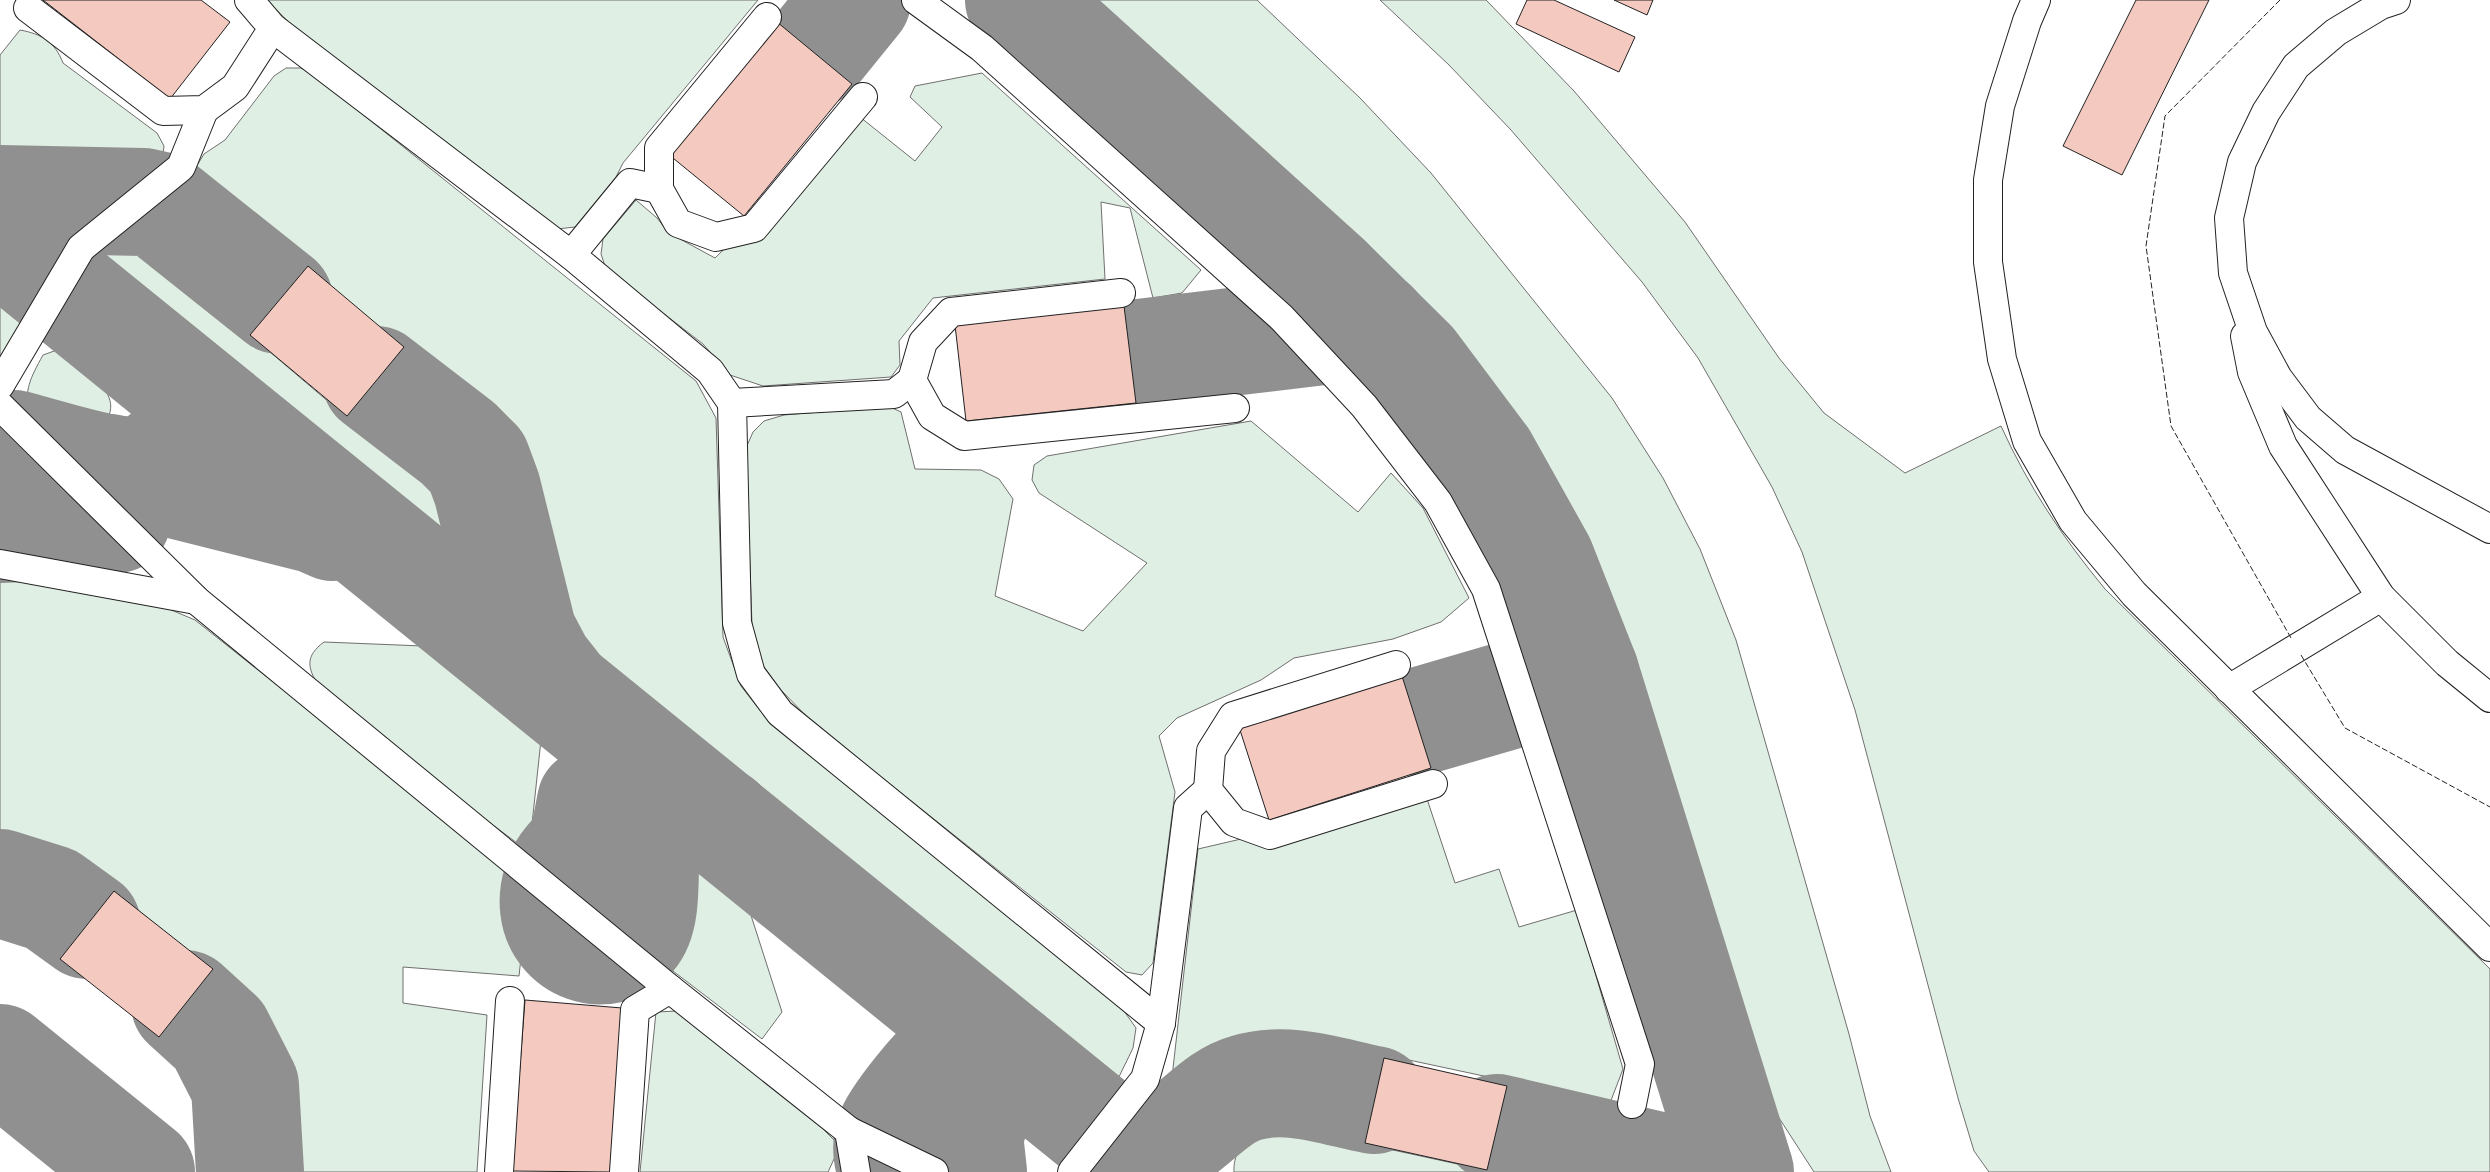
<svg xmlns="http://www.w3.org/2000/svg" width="2490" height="1172" font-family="Literata,serif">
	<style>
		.green { fill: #e0efe3; stroke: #6f6f6f }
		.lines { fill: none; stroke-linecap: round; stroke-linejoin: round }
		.taxiway { stroke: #909090; stroke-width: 108 }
		.building { fill: #f3c9c0; stroke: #222 }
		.minor-casing { stroke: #222; stroke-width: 30 }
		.minor { stroke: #fff; stroke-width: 28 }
		.fence { stroke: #222; stroke-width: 1; stroke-dasharray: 6 2.5; stroke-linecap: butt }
	</style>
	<rect width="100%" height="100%" fill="#fff"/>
	<g class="green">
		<polygon points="266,0 758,0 623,163 616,177 575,227 557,229 295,28"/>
		<path d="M1089,0h168l103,98 71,75 181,225 51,80 37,71 36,91 113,394 21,82 21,56h-77l-44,-68 -152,-484c-24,-57 -50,-114 -83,-167 -42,-69 -94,-130 -149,-188z"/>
		<path d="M1380,0h106l88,91 111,131 94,136 45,55 81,60 96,-47c27,60 62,112 104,163l385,380v203h-501l-15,-21 -16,-53 -103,-388 -53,-158 -30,-65 -74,-129 -56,-76 -131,-152 -62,-65z"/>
		<path d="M20,30c22,4 35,12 43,33l94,70 7,13 -2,16 -162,-5v-102z"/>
		<polygon points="286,68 301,68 316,77 696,381 716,418 723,637 741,686 765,717 1124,1011 1136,1028 1133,1048 1116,1083 581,654 516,443 193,172 204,154 225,140 274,76"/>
		<polygon points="982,73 1201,270 1182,293 1153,298 1130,208 1101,202 1105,279 933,298 899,341 900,365 891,377 763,386 730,375 703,344 606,269 601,254 603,239 636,200 657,218 669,233 715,258 860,117 915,161 942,127 910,97 915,86"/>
		<polygon points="148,252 250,335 437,494 453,551 89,253"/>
		<polygon points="0,301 23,320 0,362"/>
		<path d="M57,350c25,20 78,46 41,80h-14l-55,-14c-5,-27 1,-37 14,-61z"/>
		<polygon points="888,406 901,412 915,469 981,470 999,479 1013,499 995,596 1083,631 1147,563 1039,493 1032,480 1034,465 1047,456 1251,421 1358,512 1391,473 1423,508 1469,598 1441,622 1393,639 1294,658 1261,680 1177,718 1159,736 1175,792 1153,963 1142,975 1126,972 812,722 780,689 762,664 752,625 746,448 753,432 764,421 784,415"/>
		<polygon points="0,577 169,609 195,620 529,885 519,976 403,967 403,1003 487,1015 477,1172 299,1172 280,1054 269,1028 248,998 85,868 48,850 13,841 0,842"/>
		<path d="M324,642l99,4 118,94 -12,112 -71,-53 -139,-113c-12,-18 -14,-30 5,-44z"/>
		<path d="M1426,796l29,87 44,-14 20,58 58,-17 46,159 -13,34 -318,-68c-58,-1 -74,13 -120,42l26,-228z"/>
		<path d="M699,866l49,40 34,106 -20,27 -93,-71c1,-20 0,-78 10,-93 5,-8 12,-8 20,-9z"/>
		<polygon points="678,1011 822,1128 840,1146 828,1172 640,1172 656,1012"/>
		<path d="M1283,1126l211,46h-260c-1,-14 7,-34 21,-41 8,-3 20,-3 28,-5z"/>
	</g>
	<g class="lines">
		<g class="taxiway">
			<polyline points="1019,0 1326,278 1412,363 1484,459 1541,561 1585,673 1740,1172"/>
			<polyline points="814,53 857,0"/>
			<polyline points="0,199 143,202 161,206 279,300"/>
			<polyline points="0,238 1152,1172"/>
			<polyline points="1130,354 1374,325"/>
			<polyline points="376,380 458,443 477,462 487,489 523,634 540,666 555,685"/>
			<path d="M0,444h14c30,7 93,29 122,26 8,-1 22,-6 27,-13"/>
			<polyline points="110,468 317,520 333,527"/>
			<polyline points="0,529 23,528 40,516 62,513 117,519"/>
			<polyline points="1417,722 1585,673"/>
			<path d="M591,802c-3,14 -5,31 -11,44 -3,6 -8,10 -12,15 -10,12 -16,31 -14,47 4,39 52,58 79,27 17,-20 9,-72 14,-98 2,-7 5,-14 8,-21l15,-8 20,2 31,12"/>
			<polyline points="0,883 51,899 87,925"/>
			<polyline points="185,1004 219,1035 245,1086 250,1172"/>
			<polyline points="0,1058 141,1172"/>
			<polyline points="1497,1128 1684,1172"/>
			<path d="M1112,1140c8,3 18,8 26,8 44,1 68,-49 108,-60 42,-13 87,4 128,12"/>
			<path d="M893,1172c-6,-12 -8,-27 -3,-40 5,-15 51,-73 65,-79 19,-9 37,-2 55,4"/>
			<polyline points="973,1172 969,1136 977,1112"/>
		</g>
	</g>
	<g class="building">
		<polygon points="43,0 201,0 230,22 170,99"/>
		<polygon points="1527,0 1554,0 1635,37 1619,72 1516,24"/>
		<polygon points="1614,0 1653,0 1647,15"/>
		<polygon points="2136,0 2209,0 2122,175 2063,146"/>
		<polygon points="777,22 852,84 744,216 668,154"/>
		<polygon points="308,266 404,347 347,416 250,335"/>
		<polygon points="1124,306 1136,403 966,421 955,325"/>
		<polygon points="1402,676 1431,768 1269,820 1239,727"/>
		<polygon points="114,891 213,969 159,1037 60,959"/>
		<polygon points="525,1000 622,1008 610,1172 512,1171"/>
		<polygon points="1384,1058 1507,1086 1487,1170 1365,1143"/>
	</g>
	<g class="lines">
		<defs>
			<g id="minor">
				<polyline points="249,0 273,28 571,255"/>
				<polyline points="916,0 982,48 1282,318 1364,406 1438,502 1486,589 1640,1064 1632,1104"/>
				<polyline points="2036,0 2027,21 2000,106 1988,180 1988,262 2002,359 2027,441 2073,521 2134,594 2490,947"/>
				<polyline points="2396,0 2381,5 2336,32 2296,66 2266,112 2242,162 2229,218 2233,273 2253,332 2278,378 2308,418 2345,450 2490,529"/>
				<polyline points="28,8 163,111 204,110 235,87 273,28"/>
				<polyline points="767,17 659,148 659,189 678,223 716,237 754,228 863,97"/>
				<polyline points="659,189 630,183 571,255 710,371 732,403"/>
				<polyline points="1121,293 951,312 923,342 912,380 932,416 964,436 1235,408"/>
				<polyline points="2245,336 2252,372 2283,446 2381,597 2447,663 2490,698"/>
				<polyline points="912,380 894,394 732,403 737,623 751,674 780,713 1161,1023"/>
				<polyline points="0,385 81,248 181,167 204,110"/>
				<polyline points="0,406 196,600 670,989 849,1131 856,1172"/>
				<polyline points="0,564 196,600"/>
				<polyline points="1396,665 1233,716 1211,751 1208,790 1234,822 1270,835 1433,784"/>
				<polyline points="2229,689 2381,597"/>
				<polyline points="849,1131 934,1172"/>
				<polyline points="499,1172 510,1001"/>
				<polyline points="624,1172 635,1010 670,989"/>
				<polyline points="1072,1172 1145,1079 1161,1023 1188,808 1208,790"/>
			</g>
		</defs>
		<use href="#minor" class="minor-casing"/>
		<use href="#minor" class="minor"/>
		<g class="fence">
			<polyline points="2280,0 2165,116 2146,246 2171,426 2291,638"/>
			<polyline points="2301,655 2345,728 2490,807"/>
		</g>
	</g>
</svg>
